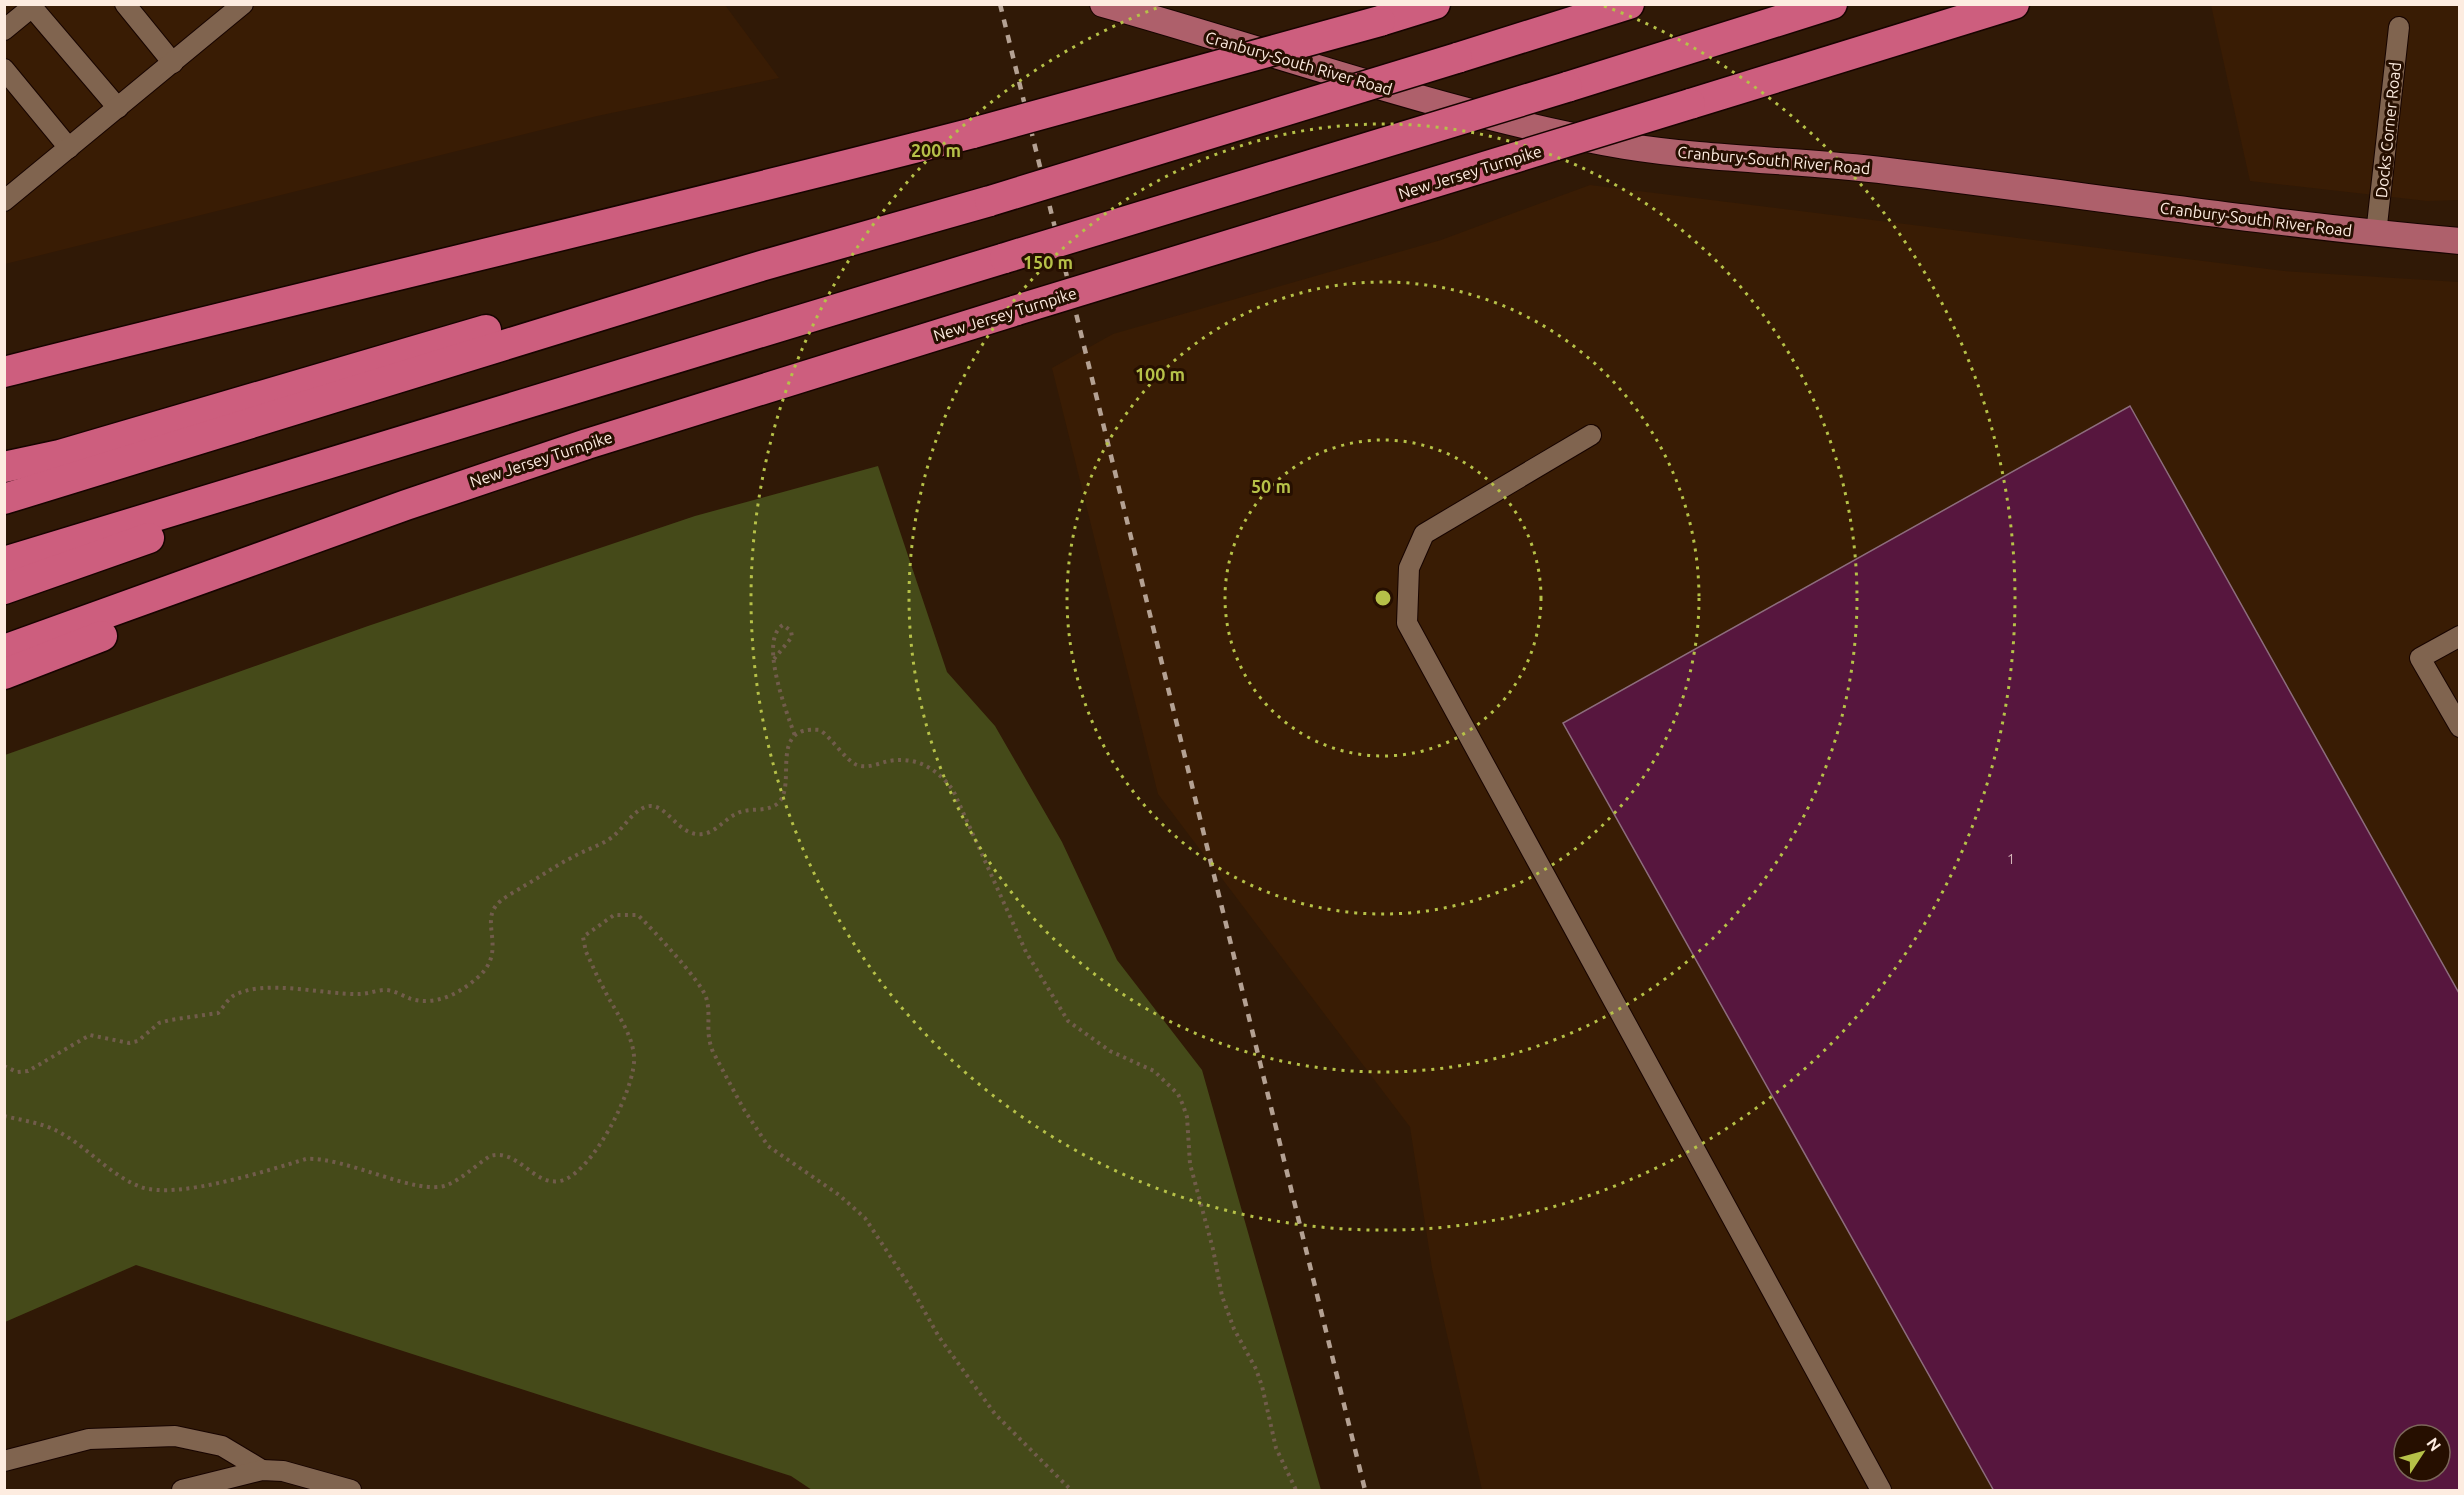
<svg xmlns="http://www.w3.org/2000/svg" width="2464" height="1495" font-family="Ubuntu,sans-serif">
	<style>
		.built { fill: #391c04; fill-rule: evenodd }
		.green { fill: #454a19 }
		.building { fill: #57163e; stroke: #8d6d7d; stroke-width: 1.5; fill-rule: evenodd }
		.lines { fill: none; stroke-linecap: round; stroke-linejoin: round }
		.minor-casing { stroke: #170400; stroke-width: 22 }
		.major-casing { stroke: #170400; stroke-width: 28 }
		.highway-casing { stroke: #170400; stroke-width: 33 }
		.path { stroke: #715c4b; stroke-width: 4; stroke-dasharray: 3 4.5; stroke-linecap: butt }
		.minor { stroke: #80644f; stroke-width: 20 }
		.major { stroke: #ae606b; stroke-width: 26 }
		.highway { stroke: #cd5e7e; stroke-width: 30 }
		.rail { stroke: #b4a193; stroke-width: 4.5; stroke-dasharray: 8 8; stroke-linecap: butt }
		.highway-bridge-casing { stroke: #170400; stroke-width: 33; stroke-linecap: butt }
		.highway-bridge { stroke: #cd5e7e; stroke-width: 30 }
		.ring { fill: none; stroke: #b6c148; stroke-width: 3; stroke-dasharray: 3 6 }
		.labels { text-anchor: middle; dominant-baseline: central; stroke-width: 6; stroke-linejoin: round; paint-order: stroke }
		.number-label { font-size: 14px; fill: #d4b6b8 }
		.street-label { font-size: 16px; fill: #fdece0; stroke: #260f00 }
		.centre { fill: #b6c148; stroke: #260f00; stroke-width: 3 }
		.ring-label { font-size: 18px; text-anchor: middle; font-weight: bold; fill: #b6c148; stroke: #260f00; stroke-width: 6; stroke-linejoin: round; paint-order: stroke }
	</style>
	<rect width="100%" height="100%" fill="#301906"/>
	<g class="built">
		<polygon points="4,5 725,5 779,78 597,116 5,264"/>
		<polygon points="2211,5 2459,5 2459,200 2427,201 2250,181"/>
		<path d="M1590,185l694,86 175,11v1208h-977l-50,-222 -22,-141 -252,-333 -106,-426 61,-34 328,-94zM2404,1435h36v36h-36z"/>
	</g>
	<polygon class="green" points="878,466 947,672 995,726 1062,842 1117,960 1202,1070 1321,1490 812,1490 791,1476 136,1265 5,1322 5,755 368,626 695,516"/>
	<path class="building" d="M2130,406l330,589v496h-466l-431,-768zM2404,1435h36v36h-36z"/>
	<g class="lines">
		<defs>
			<g id="minor">
				<polyline points="125,4 173,63"/>
				<polyline points="4,30 32,7 118,108"/>
				<polyline points="4,69 69,148"/>
				<polyline points="4,201 243,4"/>
				<polyline points="2376,234 2399,27"/>
				<polyline points="1591,435 1424,534 1409,568 1407,623 1881,1490"/>
				<polyline points="2460,636 2420,658 2460,727"/>
				<polyline points="4,1461 89,1439 175,1436 222,1446 262,1470"/>
				<polyline points="182,1490 262,1470 283,1471 351,1490"/>
			</g>
			<path id="major" d="M1103,4c173,48 344,111 522,142 87,14 176,14 263,25 190,23 380,53 572,70"/>
			<g id="highway">
				<polyline points="1380,21 1435,4"/>
				<polyline points="1457,58 1629,4"/>
				<polyline points="1567,87 1832,4"/>
				<polyline points="1690,104 2014,4"/>
				<path d="M4,372c323,-82 647,-156 969,-239"/>
				<polyline points="4,467 60,455 486,330"/>
				<polyline points="4,499 761,266 990,201"/>
				<polyline points="4,562 1005,258"/>
				<polyline points="4,589 149,538"/>
				<polyline points="4,650 406,505 587,444 1017,310"/>
				<polyline points="4,674 102,636"/>
			</g>
		</defs>
		<use href="#minor" class="minor-casing"/>
		<use href="#major" class="major-casing"/>
		<use href="#highway" class="highway-casing"/>
		<g class="path">
			<path d="M774,659l18,-22 -1,-6 -8,-6c-25,15 4,88 12,111"/>
			<path d="M4,1066l13,6 11,-1 62,-36 39,8 9,-2 21,-18 11,-3 48,-7c5,-5 9,-13 15,-17 31,-18 91,-1 126,-2 9,0 18,-4 26,-4 9,0 18,6 26,9 24,7 48,-5 66,-21 30,-25 5,-52 18,-71 6,-9 20,-15 29,-21 16,-9 31,-20 47,-28 12,-7 25,-11 37,-18 14,-8 22,-27 37,-33 23,-8 33,35 62,26 12,-4 20,-16 31,-20 12,-6 27,0 39,-9 22,-17 -11,-80 43,-74 12,8 26,31 37,35 11,4 22,-2 32,-4 28,-5 48,8 64,29l73,162 42,69 42,30 44,20 24,23 5,11 4,12 3,47 23,85 9,47 12,33 22,40 6,17 14,62 20,42"/>
			<path d="M4,1116c17,4 38,7 53,15 30,15 52,44 84,56 36,13 128,-17 165,-28 39,-3 112,38 141,26 15,-6 29,-20 43,-29 28,-8 43,30 70,25 32,-6 77,-95 74,-125 -2,-24 -20,-46 -30,-67 -7,-12 -12,-25 -18,-37l-3,-15 31,-22h24c15,15 62,65 68,82 6,20 -2,33 7,55l30,56 25,38 71,49 26,23 48,73 26,46 56,77 76,76"/>
		</g>
		<use href="#minor" class="minor"/>
		<use href="#major" class="major"/>
		<use href="#highway" class="highway"/>
		<polyline class="rail" points="1000,4 1365,1490"/>
		<defs>
			<g id="highway-bridge">
				<polyline points="973,133 1380,21"/>
				<polyline points="990,201 1457,58"/>
				<polyline points="1005,258 1567,87"/>
				<polyline points="1017,310 1690,104"/>
			</g>
		</defs>
		<use href="#highway-bridge" class="highway-bridge-casing"/>
		<use href="#highway-bridge" class="highway-bridge"/>
	</g>
	<g class="ring">
		<circle cx="1383" cy="598" r="158"/>
		<circle cx="1383" cy="598" r="316"/>
		<circle cx="1383" cy="598" r="474"/>
		<path d="M1604 6A632 632 0 1 1 1162 6"/>
	</g>
	<g class="labels">
		<g class="number-label">
			<text x="2011" y="859">1</text>
		</g>
		<g class="street-label">
			<text transform="translate(1299 63) rotate(16)">Cranbury-South River Road</text>
			<text transform="translate(2388 130) rotate(-84)">Docks Corner Road</text>
			<text transform="translate(1774 160) rotate(5)">Cranbury-South River Road</text>
			<text transform="translate(1470 172) rotate(-17)">New Jersey Turnpike</text>
			<text transform="translate(2256 219) rotate(7)">Cranbury-South River Road</text>
			<text transform="translate(1005 314) rotate(-17)">New Jersey Turnpike</text>
			<text transform="translate(541 459) rotate(-18)">New Jersey Turnpike</text>
		</g>
	</g>
	<circle cx="1383" cy="598" r="9" class="centre"/>
	<g class="ring-label">
		<text x="936" y="157">200 m</text>
		<text x="1048" y="269">150 m</text>
		<text x="1160" y="381">100 m</text>
		<text x="1271" y="493">50 m</text>
	</g>
	<rect width="2464" height="1495" fill="none" stroke="#fdece0" stroke-width="12"/>
	<g transform="translate(2422 1453) rotate(54)"><circle r="28" fill="#260f00" stroke="#7c675a" stroke-width="1.5"/>
	<path d="M0-4.5L10 22L0 15L-10 22Z" fill="#b6c148"/>
	<text y="-9" font-size="16" font-weight="bold" text-anchor="middle" fill="#fdece0">N</text>
	</g>
</svg>
